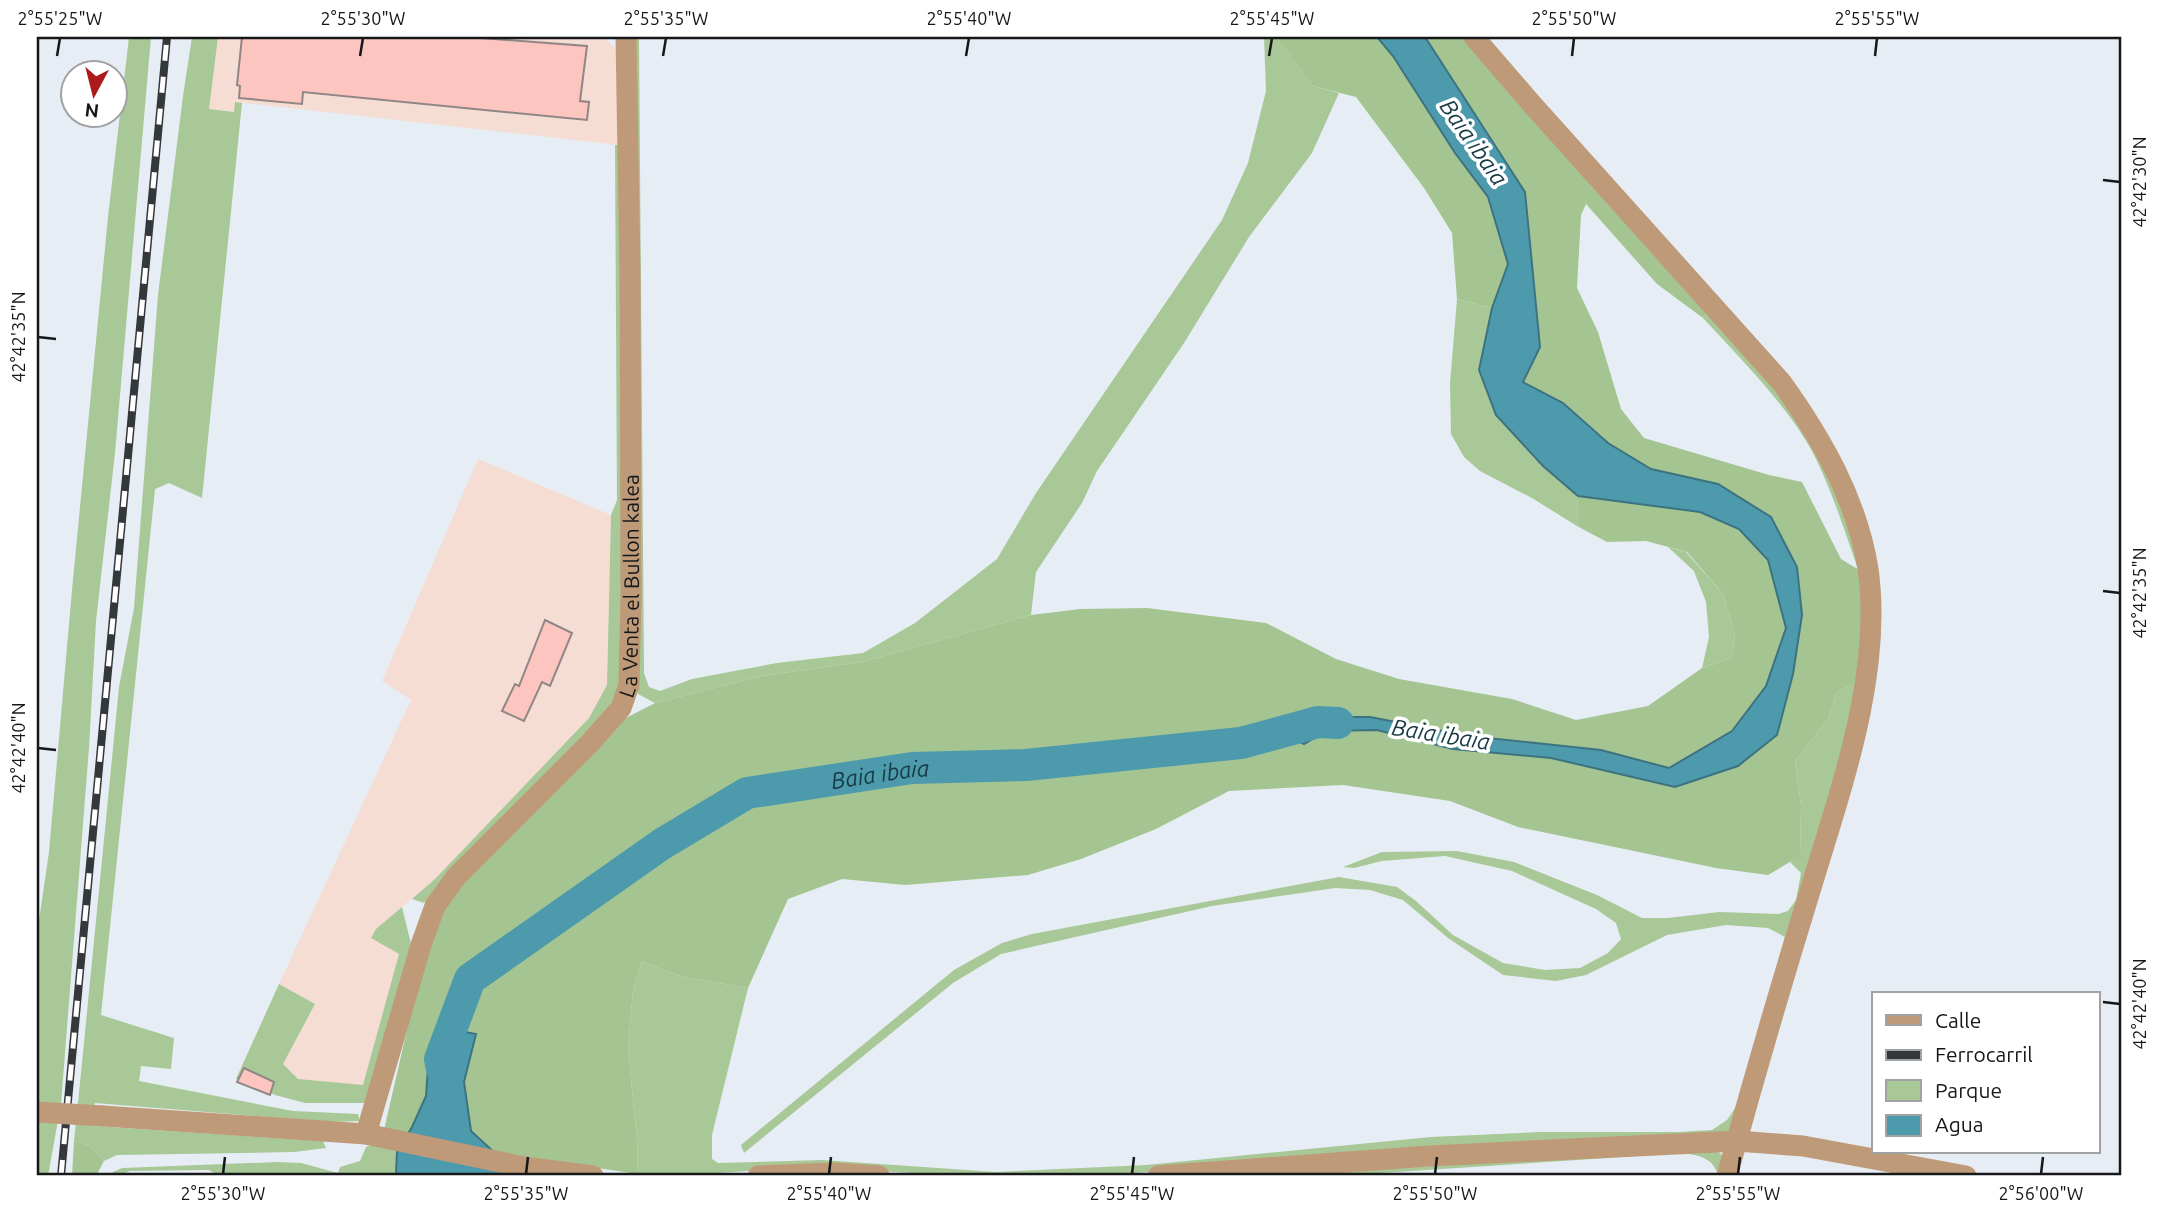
<svg xmlns="http://www.w3.org/2000/svg" width="2159" height="1213" font-family="Ubuntu,sans-serif">
	<style>
		.industrial { fill: #f5ddd3 }
		.green { fill: #a8c897 }
		.forest { fill: #a4c592 }
		.water { fill: #4e9aad; stroke: #3d7381; stroke-width: 2 }
		.lines { fill: none; stroke-linecap: round; stroke-linejoin: round }
		.river { stroke: #4e9aad; stroke-width: 32 }
		.building { fill: #fdc5bf; stroke: #908685; stroke-width: 2 }
		.minor { stroke: #be9a79; stroke-width: 21 }
		.rail-casing { stroke: #35383b; stroke-width: 8 }
		.rail { stroke: #fff; stroke-width: 5; stroke-dasharray: 16; stroke-linecap: butt }
		.minor-bridge { stroke: #be9a79; stroke-width: 21 }
		.ticks { fill: none; stroke: #151719; stroke-width: 2.5 }
		.labels { text-anchor: middle; dominant-baseline: central; stroke-width: 7; stroke-linejoin: round; paint-order: stroke }
		.street-label { font-size: 21px; fill: #151719; stroke: #fff }
		.water-label { font-size: 23px; font-style: italic; fill: #163b43; stroke: #fff }
		.neatline { fill: none; stroke: #151719; stroke-width: 2.5 }
		.ticks-label { font-size: 18px; text-anchor: middle; fill: #151719 }
	</style>
	<rect width="100%" height="100%" fill="#e7edf4"/>
	<g class="industrial">
		<polygon points="218,37 604,37 615,48 619,145 236,102 235,112 209,109"/>
		<polygon points="478,459 611,515 607,685 589,718 435,879 376,929 371,938 399,954 363,1086 298,1079 282,1064 315,1004 279,984 411,700 382,681"/>
	</g>
	<g class="green">
		<polygon points="129,37 151,37 115,453 96,621 89,748 61,1104 48,1176 37,1176 37,934 49,852 72,590 108,217"/>
		<path d="M192,37h26l-9,72 25,3 1,-10 7,1 -40,395 -33,-15 -14,6 -54,526 73,23 -3,31 -30,-3 -2,15 154,30 65,3 2,7 -30,1 -235,-19 -2,23 230,15 3,7 -32,4 -177,3 -13,6c-9,-12 -16,-17 -30,-20l8,-78 37,-376 15,-79 24,-313 25,-199z"/>
		<polygon points="633,37 639,37 644,673 649,687 660,691 692,679 777,663 863,653 915,623 997,559 1036,493 1222,220 1248,163 1266,91 1264,37 1276,37 1313,86 1339,93 1312,153 1249,237 1184,343 1097,471 1082,503 1036,572 1031,615 862,662 762,676 655,703 638,694"/>
		<polygon points="615,145 619,145 624,667 615,701 601,721 424,903 412,899 435,879 589,718 607,685 611,515 617,500"/>
		<polygon points="1457,299 1492,308 1479,370 1496,415 1543,466 1578,496 1577,526 1532,498 1480,471 1464,457 1451,434 1450,383"/>
		<path d="M1710,312l76,90 30,41 38,94 4,32c-13,-37 -25,-75 -42,-110 -24,-49 -76,-101 -113,-141z"/>
		<polygon points="1668,547 1686,552 1723,594 1735,635 1732,658 1702,668 1709,637 1706,602 1694,571"/>
		<polygon points="1864,678 1733,1129 1716,1136 1578,1139 1094,1176 962,1176 809,1167 672,1176 638,1174 637,1140 628,1049 633,990 642,962 684,977 748,988 712,1135 712,1159 718,1163 822,1160 996,1172 1146,1165 1431,1137 1541,1132 1678,1132 1712,1130 1727,1120 1739,1102 1785,937 1768,928 1726,925 1667,935 1586,975 1556,981 1503,975 1448,938 1403,900 1370,890 1335,888 1212,906 1001,954 953,983 744,1153 741,1145 954,970 1002,943 1032,934 1339,877 1397,887 1416,901 1453,935 1503,963 1545,970 1580,968 1608,953 1621,939 1616,923 1596,909 1512,871 1445,856 1382,861 1354,868 1343,867 1382,852 1457,851 1514,862 1597,895 1642,918 1668,918 1719,912 1778,914 1788,911 1796,900 1801,873 1790,862 1800,855 1801,805 1795,761 1828,719 1837,692"/>
		<polygon points="402,907 412,948 374,1103 305,1103 275,1095 236,1079 279,984 315,1004 283,1064 298,1079 363,1085 399,954 371,938 376,929"/>
		<polygon points="376,1142 401,1147 396,1173 397,1176 219,1176 209,1170 130,1171 117,1176 110,1176 113,1172 122,1168 278,1162 301,1163 338,1173 340,1167 360,1161 366,1147"/>
		<path d="M1713,1148l8,6 5,9 -8,13c-4,-18 -18,-20 -34,-23l-349,23h-57z"/>
	</g>
	<g class="forest">
		<polygon points="1276,37 1377,37 1393,56 1455,153 1488,197 1508,264 1492,308 1457,299 1452,233 1424,188 1356,97 1313,86"/>
		<polygon points="1425,37 1465,37 1710,312 1703,318 1657,284 1586,204 1581,215 1577,288 1598,332 1621,409 1644,438 1769,475 1802,482 1841,559 1864,573 1864,678 1837,692 1828,719 1795,761 1801,805 1800,856 1768,875 1716,868 1518,827 1450,801 1343,785 1229,791 1156,829 1081,859 1028,875 905,885 842,879 788,899 748,988 684,977 642,962 633,990 628,1049 637,1140 638,1174 495,1153 471,1131 464,1082 476,1033 429,1054 426,1096 408,1134 384,1130 424,956 451,894 620,721 655,703 762,676 862,662 1031,615 1080,609 1147,608 1266,623 1336,659 1399,679 1512,699 1576,720 1648,706 1702,668 1732,658 1735,635 1723,594 1687,552 1646,541 1607,542 1577,526 1578,496 1700,512 1739,529 1768,560 1786,628 1766,686 1732,731 1669,768 1601,750 1469,736 1370,717 1304,717 1291,736 1304,744 1326,731 1377,730 1453,749 1551,758 1675,787 1793,674 1802,615 1797,567 1771,517 1718,484 1651,469 1608,443 1563,403 1523,381 1525,192"/>
		<path d="M74,1141c14,3 21,8 30,20l-8,15h-24z"/>
	</g>
	<g class="water">
		<polygon points="1377,37 1425,37 1525,192 1540,347 1523,382 1563,403 1608,443 1651,469 1718,484 1771,517 1797,567 1802,615 1793,674 1777,735 1738,766 1675,787 1551,758 1453,749 1377,730 1326,731 1304,744 1290,736 1304,717 1370,717 1469,736 1601,750 1669,768 1732,731 1766,686 1786,628 1768,560 1739,529 1700,512 1578,496 1543,466 1496,415 1479,370 1492,308 1508,264 1488,197 1455,153 1393,56"/>
		<polygon points="438,1027 476,1034 464,1082 471,1131 495,1153 500,1168 512,1176 397,1176 396,1174 397,1152 412,1127 426,1096 429,1054"/>
	</g>
	<g class="lines">
		<path class="river" id="s1" d="M442,1069l-2,-10 30,-80 192,-135 85,-51 165,-25 114,-3 215,-22 77,-21 20,1"/>
	</g>
	<g class="building">
		<polygon points="242,37 467,37 587,46 580,101 589,102 587,120 303,92 302,104 239,98 240,86 237,85"/>
		<polygon points="545,620 572,633 550,686 542,682 524,721 502,711 515,684 519,686"/>
		<polygon points="244,1068 274,1082 270,1095 237,1082"/>
	</g>
	<g class="lines">
		<g class="minor">
			<path d="M1474,37l57,66 251,280c40,56 75,117 86,186 15,105 -28,222 -58,322 -29,94 -57,190 -83,285"/>
			<polyline points="103,1116 366,1134 524,1167 593,1176"/>
			<path id="s2" d="M366,1134l55,-189 14,-39 21,-29 134,-134 31,-35 8,-23 2,-86 -1,-326 -4,-236"/>
			<polyline points="758,1176 833,1173 879,1176"/>
			<polyline points="1158,1176 1429,1156 1737,1141 1803,1146 1966,1176"/>
		</g>
		<defs>
			<polyline id="rail" points="61,1176 167,37"/>
		</defs>
		<use href="#rail" class="rail-casing"/>
		<use href="#rail" class="rail"/>
		<polyline class="minor-bridge" points="37,1112 103,1116"/>
	</g>
	<path class="ticks" d="M57,56l3,-18M360,56l3,-18M663,56l3,-18M966,56l3,-18M1269,56l3,-18M1572,56l2,-18M1875,56l2,-18M2103,180l17,2M38,337l18,2M2103,591l17,2M38,748l18,2M2103,1002l17,2M223,1174l2,-17M526,1174l2,-17M829,1174l2,-17M1132,1174l2,-17M1435,1174l2,-17M1738,1174l2,-17M2041,1174l2,-17"/>
	<g class="labels">
		<g class="street-label">
			<text stroke="none"><textPath href="#s2" startOffset="634">La Venta el Bullon kalea</textPath></text>
		</g>
		<g class="water-label">
			<text transform="translate(1474 142) rotate(55)">Baia ibaia</text>
			<text transform="translate(1441 734) rotate(9)">Baia ibaia</text>
			<text stroke="none"><textPath href="#s1" startOffset="564">Baia ibaia</textPath></text>
		</g>
	</g>
	<rect width="2159" height="1213" fill="none" stroke="#ffffff" stroke-width="77"/>
	<rect x="1872" y="992" width="228" height="161" fill="#ffffff" stroke="#a1a2a3" stroke-width="2"/>
	<rect x="1886" y="1015" width="35" height="10" fill="#be9a79" stroke="#a1a2a3" stroke-width="2"/>
	<text x="1935" y="1028" font-size="21" fill="#151719">Calle</text>
	<rect x="1886" y="1050" width="35" height="10" fill="#35383b" stroke="#a1a2a3" stroke-width="2"/>
	<text x="1935" y="1062" font-size="21" fill="#151719">Ferrocarril</text>
	<rect x="1886" y="1080" width="35" height="21" fill="#a8c897" stroke="#a1a2a3" stroke-width="2"/>
	<text x="1935" y="1098" font-size="21" fill="#151719">Parque</text>
	<rect x="1886" y="1115" width="35" height="21" fill="#4e9aad" stroke="#a1a2a3" stroke-width="2"/>
	<text x="1935" y="1132" font-size="21" fill="#151719">Agua</text>
	<g transform="translate(94 94) rotate(187)"><circle r="33" fill="#ffffff" stroke="#a1a2a3" stroke-width="2"/>
	<path d="M0-5L12 26L0 18L-12 26Z" fill="#ac1a1c"/>
	<text y="-10" font-size="19" font-weight="bold" text-anchor="middle" fill="#151719">N</text>
	</g>
	<rect x="38" y="38" width="2082" height="1136" class="neatline"/>
	<g class="ticks-label">
		<text x="60" y="25">2°55'25"W</text>
		<text x="363" y="25">2°55'30"W</text>
		<text x="666" y="25">2°55'35"W</text>
		<text x="969" y="25">2°55'40"W</text>
		<text x="1272" y="25">2°55'45"W</text>
		<text x="1574" y="25">2°55'50"W</text>
		<text x="1877" y="25">2°55'55"W</text>
		<text transform="translate(2140 182) rotate(-90)" y="6">42°42'30"N</text>
		<text transform="translate(19 337) rotate(-90)" y="6">42°42'35"N</text>
		<text transform="translate(2140 593) rotate(-90)" y="6">42°42'35"N</text>
		<text transform="translate(19 748) rotate(-90)" y="6">42°42'40"N</text>
		<text transform="translate(2140 1004) rotate(-90)" y="6">42°42'40"N</text>
		<text x="223" y="1200">2°55'30"W</text>
		<text x="526" y="1200">2°55'35"W</text>
		<text x="829" y="1200">2°55'40"W</text>
		<text x="1132" y="1200">2°55'45"W</text>
		<text x="1435" y="1200">2°55'50"W</text>
		<text x="1738" y="1200">2°55'55"W</text>
		<text x="2041" y="1200">2°56'00"W</text>
	</g>
</svg>
